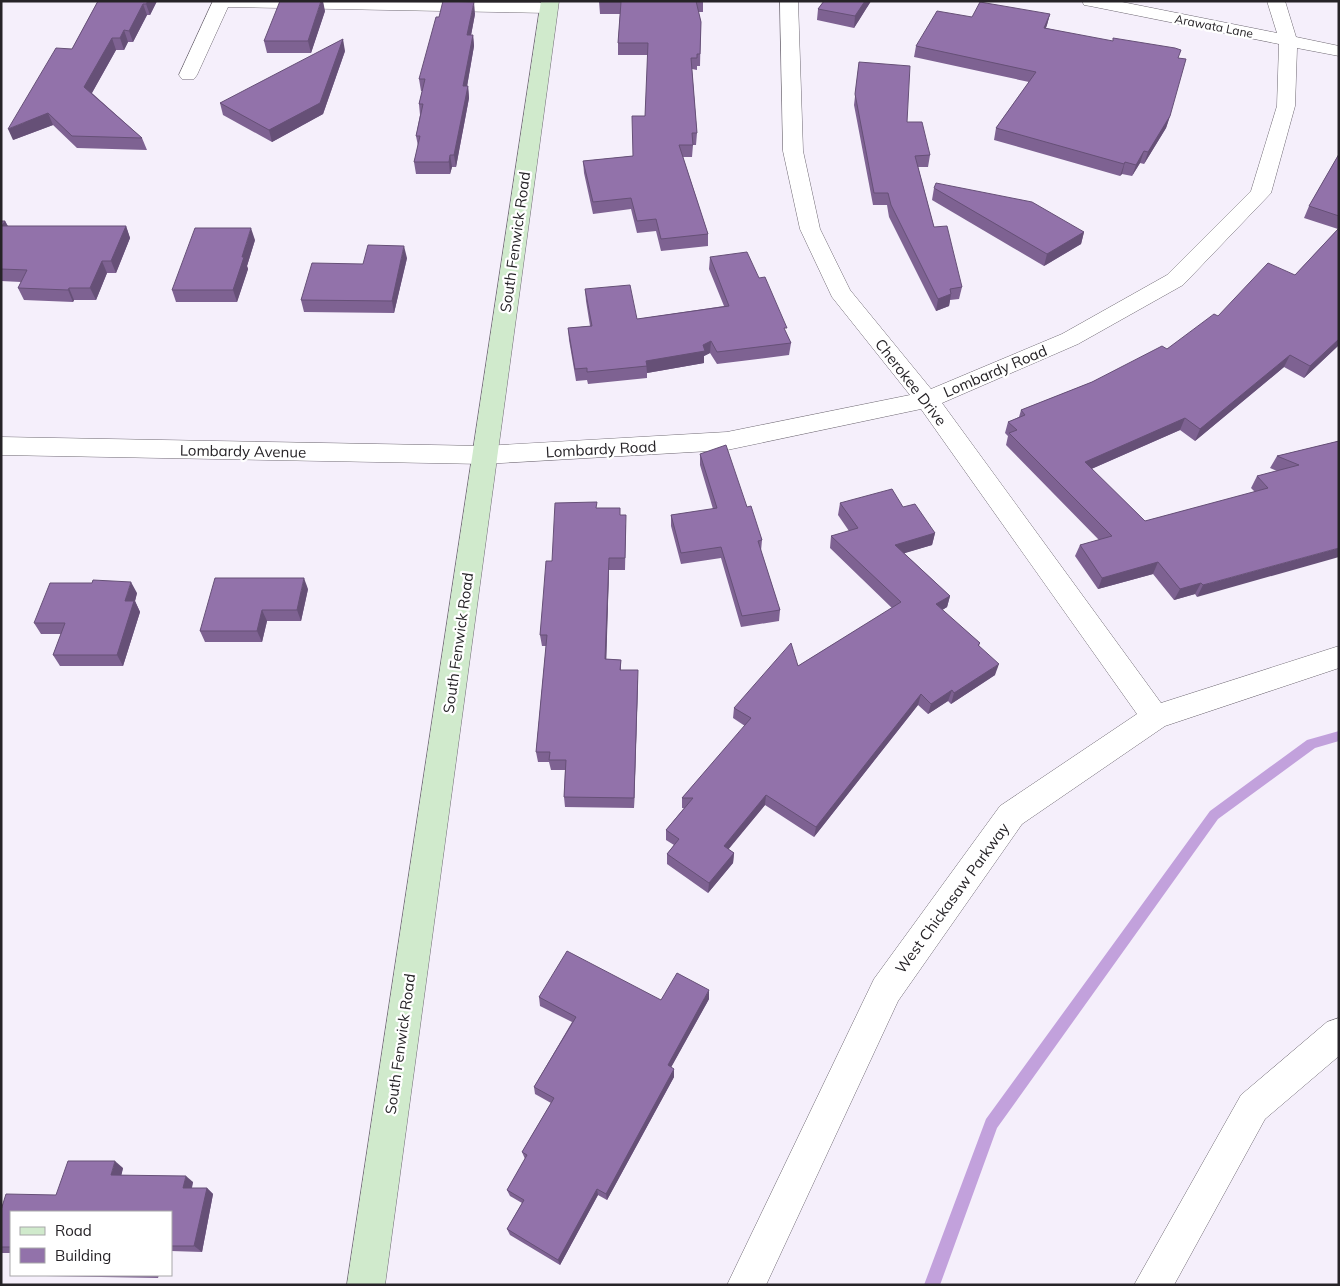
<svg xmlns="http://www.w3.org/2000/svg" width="1340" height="1286" font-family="Mulish,sans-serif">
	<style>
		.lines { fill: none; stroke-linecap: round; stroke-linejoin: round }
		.stream { fill: #c2a1dc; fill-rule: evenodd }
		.street-casing { stroke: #706a74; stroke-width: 1 }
		.secondary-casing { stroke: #706a74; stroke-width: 1 }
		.street { fill: #fff; fill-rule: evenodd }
		.secondary { fill: #d0eacc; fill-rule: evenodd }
		.wall { fill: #7e6292 }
		.shaded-wall { fill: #665077 }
		.building { fill: #9272aa; stroke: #665077 }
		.labels { text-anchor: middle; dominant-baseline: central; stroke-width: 4.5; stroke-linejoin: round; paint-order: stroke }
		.far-street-label { font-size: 12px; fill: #262327; stroke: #fff }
		.street-label { font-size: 15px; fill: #262327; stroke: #fff }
	</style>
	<rect width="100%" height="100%" fill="#f5effb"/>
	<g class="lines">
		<polygon class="stream" points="1339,731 1339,741 1315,748 1218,819 997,1128 940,1285 924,1285 986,1119 1210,811 1307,740"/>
		<defs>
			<g id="street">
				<polygon points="213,1 549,3 555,4 558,8 555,12 549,13 228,7 197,75 194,79 182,79 179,75"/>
				<polygon points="780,1 798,1 803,151 820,229 850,290 931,389 1062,334 1167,275 1251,191 1277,106 1279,44 1090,6 1084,5 1082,1 1117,1 1277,33 1267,1 1285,1 1296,37 1339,46 1339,56 1297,48 1295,106 1271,193 1183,285 1078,344 942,403 1161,703 1339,646 1339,668 1165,726 1022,824 898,1001 766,1285 727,1285 874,979 1000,806 1137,714 921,409 727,450 484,464 1,455 1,437 484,446 727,432 910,395 832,297 800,229 783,151"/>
				<polygon points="1339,1018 1339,1056 1265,1119 1174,1285 1134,1285 1241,1095 1327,1022"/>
			</g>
			<polygon id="secondary" points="541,1 559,1 385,1285 347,1285"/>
		</defs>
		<use href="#street" class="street-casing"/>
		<use href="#secondary" class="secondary-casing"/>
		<use href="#street" class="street"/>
		<use href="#secondary" class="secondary"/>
	</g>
	<g class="wall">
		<polygon points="98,1 157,1 150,15 147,15 133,42 128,42 124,50 116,50 92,93 142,138 147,150 77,148 53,125 13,140 72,49"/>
		<polygon points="599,1 703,1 703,12 698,12 701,22 700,66 697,66 697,70 692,69 697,133 696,145 693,145 692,157 683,157 708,234 708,246 661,251 656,231 637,233 631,209 593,214 584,173 583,161 633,156 645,116 648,55 618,55 618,43 620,14 600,14"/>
		<polygon points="824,1 871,1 854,28 817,20 818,9"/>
		<polygon points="325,11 311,53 267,53 264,41"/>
		<polygon points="475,14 471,35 473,35 474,46 467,86 468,86 469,98 456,167 452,167 450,174 416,174 414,162 418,146 416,136 420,115 419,104 422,91 421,91 419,79"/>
		<polygon points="1050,14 1046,28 1178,58 1170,116 1166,128 1144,164 1140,163 1132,176 1122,174 1120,176 994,140 996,128 1029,82 914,57 916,46"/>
		<polygon points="345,51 323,114 272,142 223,115 220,103"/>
		<polygon points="859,62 907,122 930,155 928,167 918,167 934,227 962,287 959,299 950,300 949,306 936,311 889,217 887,205 873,205 854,105"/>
		<polygon points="1339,154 1339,345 1304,378 1284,367 1195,441 1180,430 1091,469 1145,521 1255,492 1251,488 1257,476 1277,471 1270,468 1277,456 1339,441 1197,597 1195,594 1174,600 1153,574 1098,589 1075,556 1080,545 1099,540 1006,445 1008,436 1005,433 1008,422 1019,417 1021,410 1092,382 1167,349 1218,316 1295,275 1338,229 1304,218 1309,206"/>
		<polygon points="934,188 1084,232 1081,244 1044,266 932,200"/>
		<polygon points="1,221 5,221 8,226 126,226 130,238 116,273 107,273 96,300 74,300 73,302 24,300 18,288 21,282 1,281"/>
		<polygon points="255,240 247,266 248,269 237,302 176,302 172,290"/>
		<polygon points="710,257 759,278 791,343 789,355 717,364 710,353 704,356 704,363 647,373 647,378 588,384 587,380 576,381 569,340 568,328 590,326 586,301 585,289 637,319 724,306 709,269"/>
		<polygon points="407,258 394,313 304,312 301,300 363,264"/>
		<polygon points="700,454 747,507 762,540 761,551 780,610 779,621 741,627 721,558 681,564 671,526 671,515 713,509 700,465"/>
		<polygon points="840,503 903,507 935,533 932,545 904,553 950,596 947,607 942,610 980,643 979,646 995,675 951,704 948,701 928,714 918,705 814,837 765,805 728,849 734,853 733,863 708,893 667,864 667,854 674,845 666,840 666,830 684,808 682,808 682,798 745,726 733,718 734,708 798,666 892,608 830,548 831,536 849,531 838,515"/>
		<polygon points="597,508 620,515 626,526 625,570 609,570 606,659 621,660 621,670 638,681 634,808 565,807 564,797 565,770 551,770 549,762 538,762 536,752 546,646 542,646 540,635 552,561"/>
		<polygon points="308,589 301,621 267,621 262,642 205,642 200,631"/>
		<polygon points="137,593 135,601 140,612 123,666 60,666 53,655 61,634 41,634 34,623"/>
		<polygon points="539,997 661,1000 709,999 671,1067 674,1077 607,1200 598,1195 560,1265 510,1235 507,1229 522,1203 510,1196 507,1190 525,1159 522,1152 551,1103 535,1094 534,1087 572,1022 540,1006"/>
		<polygon points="123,1168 121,1175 193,1182 192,1188 207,1188 213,1194 202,1252 171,1251 171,1212 11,1212 11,1253 1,1253 1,1210 56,1195"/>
		<polygon points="43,1275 159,1275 158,1278 45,1276"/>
	</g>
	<g class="shaded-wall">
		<polygon points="148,1 157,1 150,15 146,4"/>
		<polygon points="321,1 323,1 325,11 311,53 308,41"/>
		<polygon points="865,1 871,1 854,28 855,16"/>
		<polygon points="474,2 475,14 469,46 467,35"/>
		<polygon points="143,4 147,15 133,42 129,31"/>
		<polygon points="1050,14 1047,25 1041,39 1044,28"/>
		<polygon points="124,30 128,42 124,50 120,38"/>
		<polygon points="473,35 474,46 465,98 463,86"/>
		<polygon points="112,38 116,50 89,98 84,87"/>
		<polygon points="343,39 345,51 323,114 272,142 269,130"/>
		<polygon points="468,86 469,98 456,167 454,155"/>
		<polygon points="48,113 53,125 13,140 8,129"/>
		<polygon points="1170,116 1166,128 1144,164 1148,152"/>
		<polygon points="1144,151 1140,163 1132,176 1136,165"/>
		<polygon points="450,155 452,167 450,174 449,162"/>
		<polygon points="1125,162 1122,174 1120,176 1124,164"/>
		<polygon points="5,221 11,233 2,226"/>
		<polygon points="126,226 130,238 116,273 111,261"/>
		<polygon points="251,228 255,240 247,266 248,269 237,302 233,290 242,257"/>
		<polygon points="1084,232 1081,244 1044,266 1047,254"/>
		<polygon points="404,246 407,258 394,313 392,301"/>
		<polygon points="102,261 107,273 96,300 90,288"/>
		<polygon points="69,288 74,300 73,302 68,290"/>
		<polygon points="951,294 949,306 936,311 938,299"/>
		<polygon points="1339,339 1339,345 1304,378 1310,366"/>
		<polygon points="711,341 710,353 704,356 704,363 647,373 646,361 703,345"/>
		<polygon points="1290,355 1284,367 1195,441 1200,429"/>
		<polygon points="1185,418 1180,430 1080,474 1085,462"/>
		<polygon points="935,533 932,545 892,557 895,545"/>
		<polygon points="1339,548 1339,557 1197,597 1203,585"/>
		<polygon points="609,558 609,570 606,670 605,659"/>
		<polygon points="1158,562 1153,574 1098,589 1102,578"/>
		<polygon points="304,578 308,589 301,621 297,610"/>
		<polygon points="131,582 137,593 135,601 140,612 123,666 117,655 125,601"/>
		<polygon points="1201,583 1195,594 1174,600 1180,589"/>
		<polygon points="950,596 947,607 933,616 936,604"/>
		<polygon points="262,610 267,621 262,642 257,631"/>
		<polygon points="999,664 995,675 951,704 954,693"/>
		<polygon points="638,670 638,681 634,808 634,798"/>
		<polygon points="952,690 948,701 928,714 931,704"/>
		<polygon points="921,694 918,705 814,837 816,827"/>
		<polygon points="766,795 765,805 723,856 724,846"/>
		<polygon points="734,853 733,863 708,893 709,883"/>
		<polygon points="709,990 709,999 668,1073 668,1065"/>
		<polygon points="674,1069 674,1077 607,1200 606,1194"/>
		<polygon points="115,1161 123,1168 120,1182 111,1175"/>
		<polygon points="186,1176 193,1182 190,1194 183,1188"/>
		<polygon points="207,1188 213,1194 202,1252 194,1246"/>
		<polygon points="597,1189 598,1195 560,1265 558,1260"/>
	</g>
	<g class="building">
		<polygon points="98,1 148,1 146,4 143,4 129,31 124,30 120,38 112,38 84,87 142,138 72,136 48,113 8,129 56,48 72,49"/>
		<polygon points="280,1 321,1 308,41 264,41"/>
		<polygon points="443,1 474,2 467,35 473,35 463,86 468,86 454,155 450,155 449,162 414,162 420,136 416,136 423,104 419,104 425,79 419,79 436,17 439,17"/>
		<polygon points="599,1 696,1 701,22 700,54 697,54 697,58 691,58 697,133 692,133 693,145 679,145 708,234 661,239 656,219 637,221 631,198 593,202 583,161 633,156 632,116 645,116 648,43 618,43 621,2 599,2"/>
		<polygon points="824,1 865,1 855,16 818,9"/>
		<polygon points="980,2 1050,14 1044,28 1113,41 1113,38 1175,48 1181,50 1178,58 1186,59 1170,116 1148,152 1144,151 1136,165 1125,162 1124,164 996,128 1036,72 916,46 937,11 972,17"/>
		<polygon points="343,39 320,103 269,130 220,103"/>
		<polygon points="859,62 910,66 907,122 922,122 930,155 915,156 934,227 947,226 962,287 950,289 951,294 938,299 891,205 888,193 874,193 855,94"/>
		<polygon points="1339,154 1339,216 1309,206"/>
		<polygon points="936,183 1032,202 1084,232 1047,254 934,188"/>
		<polygon points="1,221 5,221 2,226 126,226 111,261 102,261 90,288 69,288 68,290 18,288 27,270 1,269"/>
		<polygon points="195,228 251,228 242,257 244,257 233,290 172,290"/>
		<polygon points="1339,228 1339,339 1310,366 1290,355 1200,429 1185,418 1085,462 1145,521 1268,488 1257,476 1299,465 1277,456 1339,441 1339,548 1203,585 1201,583 1180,589 1158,562 1102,578 1080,545 1112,536 1009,433 1017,430 1008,422 1025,415 1021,410 1092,382 1162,346 1167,349 1214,314 1218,316 1268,263 1295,275"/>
		<polygon points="368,245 404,246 392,301 301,300 312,263 363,264"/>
		<polygon points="747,252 759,278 765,277 787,328 784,328 791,343 717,352 711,341 703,345 705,351 646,361 647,366 587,372 587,368 575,369 568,328 592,326 585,289 630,285 637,319 729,306 710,257"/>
		<polygon points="726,445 747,507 751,506 762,540 758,541 780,610 742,616 721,547 681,553 671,515 717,508 700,454"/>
		<polygon points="892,489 903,507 915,504 935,533 895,545 950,596 936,604 980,643 978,645 999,664 954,693 952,690 931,704 921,694 816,827 766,795 724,846 734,853 709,883 667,854 679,839 666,830 693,798 682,798 751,718 734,708 791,643 798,666 901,602 831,536 858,528 840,503"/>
		<polygon points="597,502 596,508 620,508 620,515 626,515 625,558 609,558 605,659 621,660 620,670 638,670 634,798 564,797 566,760 549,760 550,752 536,752 547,635 540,635 543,599 546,561 552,561 555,503"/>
		<polygon points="215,578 304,578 297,610 262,610 257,631 200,631"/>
		<polygon points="93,580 131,582 125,601 134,601 117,655 53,655 65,623 34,623 50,583 92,583"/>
		<polygon points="567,951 661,1000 677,973 709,990 668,1065 674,1069 606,1194 597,1189 558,1260 507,1229 524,1200 507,1190 527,1155 522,1152 554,1098 534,1087 576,1017 539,997"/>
		<polygon points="68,1161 115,1161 111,1175 186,1176 183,1188 207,1188 194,1246 171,1246 171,1212 11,1212 11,1247 1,1247 1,1210 6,1194 56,1195"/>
	</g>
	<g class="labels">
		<g class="far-street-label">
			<text transform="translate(1214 26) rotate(11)">Arawata Lane</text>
		</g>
		<g class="street-label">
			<text transform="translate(515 242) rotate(-82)">South Fenwick Road</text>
			<text transform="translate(995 371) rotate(-23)">Lombardy Road</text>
			<text transform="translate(911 382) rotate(52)">Cherokee Drive</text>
			<text transform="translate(601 449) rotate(-3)">Lombardy Road</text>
			<text transform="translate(243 451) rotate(1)">Lombardy Avenue</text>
			<text transform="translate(458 643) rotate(-82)">South Fenwick Road</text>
			<text transform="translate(952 898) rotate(-54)">West Chickasaw Parkway</text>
			<text transform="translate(400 1044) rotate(-82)">South Fenwick Road</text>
		</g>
	</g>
	<rect width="1340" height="1286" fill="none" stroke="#262327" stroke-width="5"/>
	<rect x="10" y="1211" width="162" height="65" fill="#ffffff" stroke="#a8a7a9"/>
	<rect x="20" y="1227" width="25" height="8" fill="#d0eacc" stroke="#a8a7a9"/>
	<text x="55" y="1236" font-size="15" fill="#262327">Road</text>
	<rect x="20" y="1248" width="25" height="15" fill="#9272aa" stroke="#a8a7a9"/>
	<text x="55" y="1261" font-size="15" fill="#262327">Building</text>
</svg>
